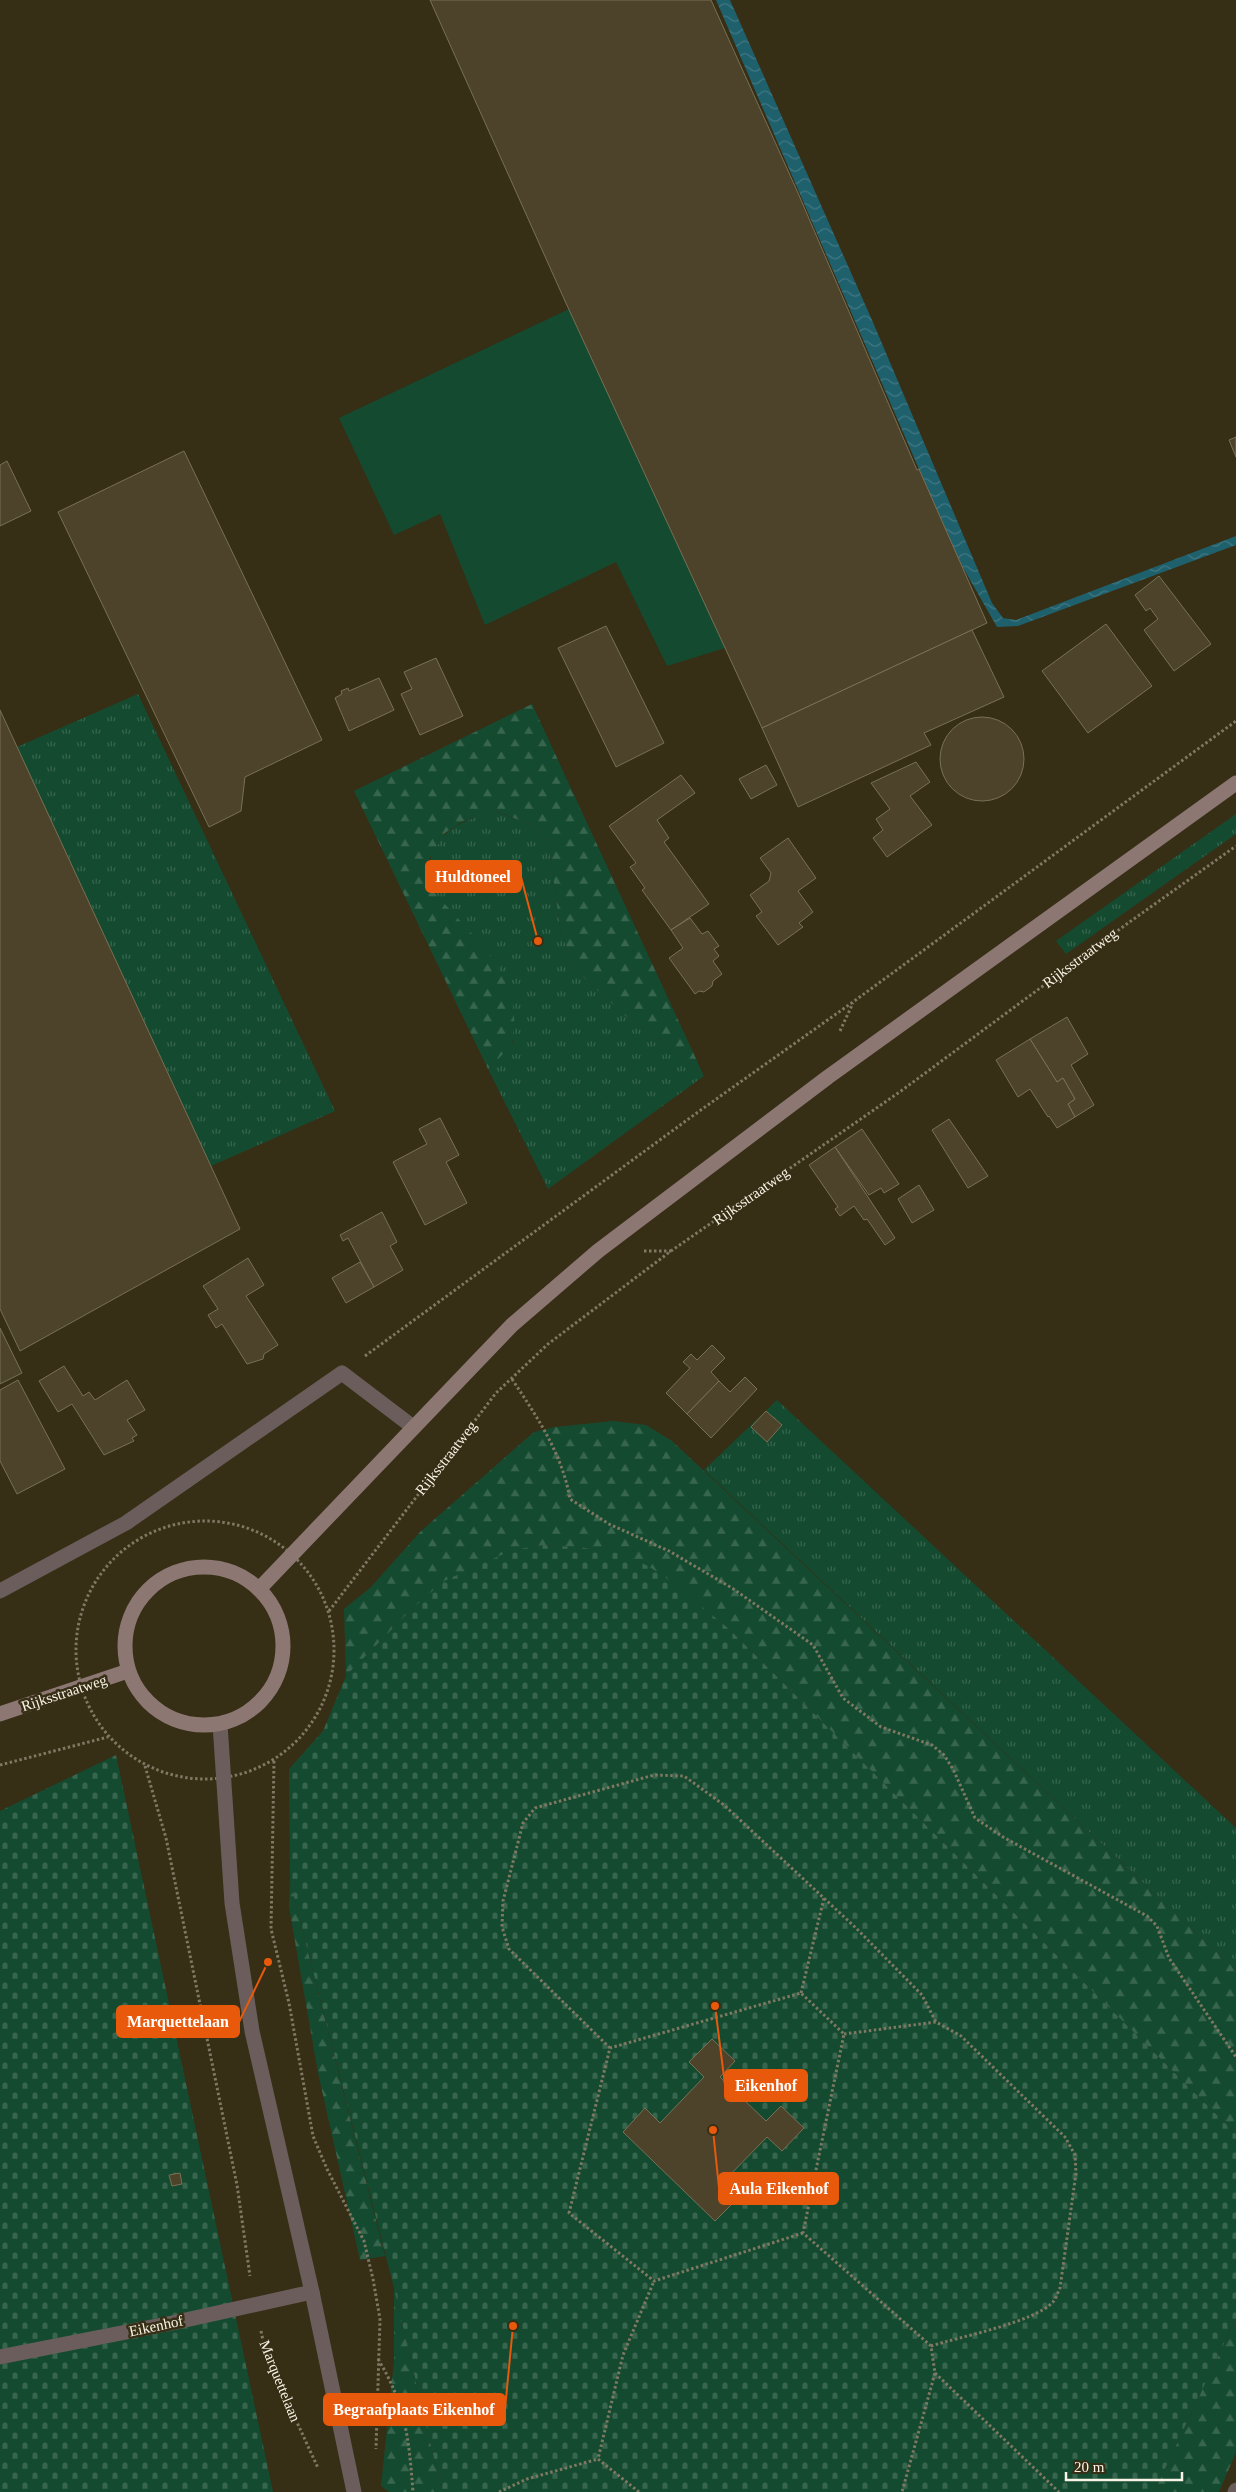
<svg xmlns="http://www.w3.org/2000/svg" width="1236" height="2492" font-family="'Times New Roman',serif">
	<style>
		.grass { fill: url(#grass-tufts) }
		.forest { fill: url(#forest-firs) }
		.cemetery { fill: url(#cemetery-stones) }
		.green { fill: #144b30 }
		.water { fill: url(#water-waves) }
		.building { fill: #4c432a; stroke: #797055 }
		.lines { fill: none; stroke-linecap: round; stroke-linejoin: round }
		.path { stroke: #7f7863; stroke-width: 3; stroke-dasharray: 2.5 2.5; stroke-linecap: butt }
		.service { stroke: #6b5d5b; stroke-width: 15 }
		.minor { stroke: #6b5d5b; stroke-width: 15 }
		.tertiary { stroke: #6b5d5b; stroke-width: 15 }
		.secondary { stroke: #8d7773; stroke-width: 15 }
		.labels { text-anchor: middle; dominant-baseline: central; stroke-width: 5; stroke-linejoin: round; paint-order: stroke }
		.street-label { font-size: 15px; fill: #f8f3e4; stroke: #362e15 }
		.leader { fill: none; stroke: #e8590c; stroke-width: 2 }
		.callout-dot { fill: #e8590c; stroke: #362e15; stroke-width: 2 }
		.callout { fill: #e8590c; stroke: #e8590c; stroke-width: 2 }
		.callout-label { font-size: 16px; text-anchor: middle; font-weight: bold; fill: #fff }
	</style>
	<defs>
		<pattern id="grass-tufts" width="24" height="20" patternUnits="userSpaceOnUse" patternTransform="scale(1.25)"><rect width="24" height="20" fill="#144b30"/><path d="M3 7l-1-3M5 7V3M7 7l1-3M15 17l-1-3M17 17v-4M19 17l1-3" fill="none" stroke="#37654e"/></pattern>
		<pattern id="forest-firs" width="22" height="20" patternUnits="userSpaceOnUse" patternTransform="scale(1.25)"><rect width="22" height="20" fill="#144b30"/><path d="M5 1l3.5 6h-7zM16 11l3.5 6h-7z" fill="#37654e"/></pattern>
		<pattern id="cemetery-stones" width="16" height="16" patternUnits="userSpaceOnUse" patternTransform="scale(1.25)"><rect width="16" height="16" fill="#144b30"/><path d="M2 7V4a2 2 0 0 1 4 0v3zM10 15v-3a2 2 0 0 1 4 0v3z" fill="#37654e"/></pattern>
		<pattern id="water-waves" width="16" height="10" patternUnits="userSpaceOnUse" patternTransform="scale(1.25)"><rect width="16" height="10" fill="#1f606d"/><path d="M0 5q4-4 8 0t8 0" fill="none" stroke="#407782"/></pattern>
	</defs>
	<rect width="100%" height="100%" fill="#362e15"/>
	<g class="grass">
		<polygon points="138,694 335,1111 211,1166 17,747"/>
		<path d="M495,811l42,16 12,20 11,80 10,30 11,18 49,45 43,28 31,28 -156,113 -60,-120 25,-27 -63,-129 -23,-31c3,-49 27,-58 68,-71z"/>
		<polygon points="1236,814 1236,834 1066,954 1056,941"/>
		<polygon points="777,1400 1236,1828 1236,1970 704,1470"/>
	</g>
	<g class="forest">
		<path d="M532,704l172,372 -31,-28 -43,-28 -49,-45 -11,-18 -10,-30 -11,-80 -12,-20 -41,-16 -34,11 -17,11 -17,28 -1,21c32,45 90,82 87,143 -1,6 0,14 -3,19 -6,9 -15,17 -23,25l-134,-278z"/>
		<polygon points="613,1421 646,1425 672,1441 1236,1970 1236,2134 728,1628 627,1556 585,1548 543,1545 414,1607 346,1676 344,1609 371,1587 420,1532 534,1432 555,1427"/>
		<polygon points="290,1881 385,2256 360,2260 318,2073 289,1907"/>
		<polygon points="394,2288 442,2492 389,2492 381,2486 394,2361"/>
		<polygon points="1236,2318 1236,2452 1219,2492 1154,2492"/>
	</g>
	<g class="cemetery">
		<path d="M543,1545c27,2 59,2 84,11 38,15 69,47 101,72l508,506v184l-82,174h-712l-48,-204 -104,-407 -1,-112 34,-38 23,-55 68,-69 30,-26 68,-31z"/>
		<polygon points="116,1755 273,2492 0,2492 0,1811"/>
	</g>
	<polygon class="green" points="569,309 725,648 667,666 616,562 485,625 440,514 394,535 339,418"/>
	<polygon class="water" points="716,0 730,0 872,320 992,603 1003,618 1016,620 1236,536 1236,545 1018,626 997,627 957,557"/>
	<g class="building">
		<polygon points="430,0 711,0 798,193 917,470 919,469 987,623 762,728 565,301"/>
		<polygon points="1236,437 1236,457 1229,440"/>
		<polygon points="184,451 322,740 245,777 241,811 209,827 58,512"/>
		<polygon points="7,461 31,511 0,526 0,465"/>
		<polygon points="1159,576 1211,644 1174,671 1144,630 1158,619 1150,608 1146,611 1135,595"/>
		<polygon points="1106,624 1152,686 1088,733 1042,671"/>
		<polygon points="606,626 664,743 616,767 558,648"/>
		<polygon points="972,630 1004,697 924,733 931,745 798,807 762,728"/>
		<polygon points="436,658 463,716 420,735 401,694 412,689 404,672"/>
		<polygon points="379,678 394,710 349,731 335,698 342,694 341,691 348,688 349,691"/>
		<polygon points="0,710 240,1229 20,1351 0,1309"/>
		<circle cx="982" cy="759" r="42"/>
		<polygon points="916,762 930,782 910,796 932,825 887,857 873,838 883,830 876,819 890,809 871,783"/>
		<polygon points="766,765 777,785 751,799 739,779"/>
		<polygon points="681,775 695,793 657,820 669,838 664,842 709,904 671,930 642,890 645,888 630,867 636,863 609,826"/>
		<polygon points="788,838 816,878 798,891 813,912 799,923 803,927 778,945 756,916 762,912 750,895 769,881 771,873 760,858"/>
		<polygon points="690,918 702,934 708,931 719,946 714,949 719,956 713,961 722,974 713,981 712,986 704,992 699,991 695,994 669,958 683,948 671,930"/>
		<polygon points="1067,1017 1088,1054 1071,1065 1094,1105 1075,1117 1068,1104 1075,1099 1063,1078 1057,1082 1030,1039"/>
		<polygon points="1030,1039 1057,1082 1063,1078 1075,1099 1068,1104 1075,1117 1057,1128 1049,1116 1048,1117 1030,1089 1018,1097 996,1060"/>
		<polygon points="440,1118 459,1155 446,1162 467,1203 425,1225 393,1162 427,1144 419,1129"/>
		<polygon points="949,1119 988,1176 968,1188 932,1130"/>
		<polygon points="862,1129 899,1184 884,1193 881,1188 869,1195 835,1147"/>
		<polygon points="835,1147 895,1238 885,1245 867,1219 864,1220 854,1206 840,1216 835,1209 838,1207 809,1165"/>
		<polygon points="919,1185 934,1210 912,1223 898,1199"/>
		<polygon points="382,1212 397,1242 390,1246 403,1270 374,1287 348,1238 343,1241 340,1235"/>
		<polygon points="248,1258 264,1285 246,1296 278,1345 264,1354 263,1359 247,1364 222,1324 216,1328 208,1315 218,1309 203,1286"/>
		<polygon points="360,1262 374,1287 346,1303 332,1278"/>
		<polygon points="0,1328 22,1373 0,1384"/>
		<polygon points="712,1345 725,1358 711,1372 719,1381 687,1414 666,1393 690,1368 683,1362 691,1354 697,1360"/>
		<polygon points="64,1366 83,1396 89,1392 95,1400 127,1380 145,1410 127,1420 137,1435 132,1438 134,1441 104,1455 72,1404 58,1412 39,1381"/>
		<polygon points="745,1377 757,1389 711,1438 687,1414 719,1381 730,1392"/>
		<polygon points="18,1380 65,1469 17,1494 0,1461 0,1390"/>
		<polygon points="766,1411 782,1425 767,1442 751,1427"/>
		<polygon points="712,2039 735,2061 720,2077 766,2121 781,2106 804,2128 782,2151 767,2137 722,2183 738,2198 715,2221 623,2132 645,2108 660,2123 704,2077 689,2062"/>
		<polygon points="180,2173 182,2184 172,2186 169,2175"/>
	</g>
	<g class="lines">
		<g class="path">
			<polyline points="840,1031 853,1003"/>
			<polyline points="644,1251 671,1251"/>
			<polyline points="365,1356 698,1112 853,1002 1236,721"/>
			<path d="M512,1379c25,38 50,74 58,120l39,25 60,27 63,37 81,57 30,53 38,29 51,18 12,10 9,14 22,49 28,19 144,79 10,10 12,32 67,99"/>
			<circle cx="205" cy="1650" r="129"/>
			<polyline points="329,1611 496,1393 548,1344 671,1251 901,1091 1124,926 1236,846"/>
			<polyline points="274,1761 271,1929 289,2003 313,2136 327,2169 364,2241 373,2279 380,2319 376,2449"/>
			<polyline points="0,1765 108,1737"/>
			<polyline points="145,1766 166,1838 237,2185 250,2276"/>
			<polyline points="801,1993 824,1898"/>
			<path d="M844,2034l92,-12 25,14 104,101 10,18 1,18 -16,115c-2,4 -4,10 -7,14 -18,20 -94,35 -122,44"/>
			<polyline points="610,2048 509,1949 502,1927 503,1901 523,1823 535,1808 654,1775 684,1776 724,1805 856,1928 922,1995 936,2022"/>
			<polyline points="803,2233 654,2281 569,2213 610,2048 801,1993 844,2034 803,2233 931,2346 935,2373 902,2492"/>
			<polyline points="261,2331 266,2355 318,2468"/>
			<path d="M378,2359c28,46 31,81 35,133"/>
			<polyline points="935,2373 1059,2492"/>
			<polyline points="499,2492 527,2479 598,2459"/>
			<polyline points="639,2492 598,2459 623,2355 654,2281"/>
		</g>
		<polyline class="service" points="0,2357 172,2323 312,2292"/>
		<g class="minor">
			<polyline points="0,1591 126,1523 342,1373 413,1427"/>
			<polyline points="1235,2492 1236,2490"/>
		</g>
		<polyline class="tertiary" points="220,1724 232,1903 252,2031 312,2292 354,2492"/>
		<g class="secondary">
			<circle cx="204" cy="1646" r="79"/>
			<polyline points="259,1589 512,1325 598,1251 828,1077 1236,783"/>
			<polyline points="0,1714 128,1671"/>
		</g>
	</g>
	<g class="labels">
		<g class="street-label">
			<text transform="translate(1080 958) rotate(-37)">Rijksstraatweg</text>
			<text transform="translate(751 1196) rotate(-35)">Rijksstraatweg</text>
			<text transform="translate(446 1458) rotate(-52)">Rijksstraatweg</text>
			<text transform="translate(64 1693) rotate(-18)">Rijksstraatweg</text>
			<text transform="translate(156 2326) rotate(-12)">Eikenhof</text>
			<text transform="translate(280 2381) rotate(68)">Marquettelaan</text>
		</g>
	</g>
	<path class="leader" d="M538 941L521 877M268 1962L239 2022M715 2006L725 2085M713 2130L719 2188M513 2326L505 2409"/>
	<g class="callout-dot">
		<circle cx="538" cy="941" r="5"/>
		<circle cx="268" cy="1962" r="5"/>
		<circle cx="715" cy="2006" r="5"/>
		<circle cx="713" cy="2130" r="5"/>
		<circle cx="513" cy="2326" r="5"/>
	</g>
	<g class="callout">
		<rect x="426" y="861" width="95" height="31" rx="5"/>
		<rect x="117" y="2006" width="122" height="31" rx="5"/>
		<rect x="725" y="2070" width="82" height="31" rx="5"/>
		<rect x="719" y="2173" width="119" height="31" rx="5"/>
		<rect x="324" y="2394" width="181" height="31" rx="5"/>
	</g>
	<g class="callout-label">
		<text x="473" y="882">Huldtoneel</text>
		<text x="178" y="2027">Marquettelaan</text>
		<text x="766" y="2091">Eikenhof</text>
		<text x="779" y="2194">Aula Eikenhof</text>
		<text x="414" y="2415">Begraafplaats Eikenhof</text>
	</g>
	<path d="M1066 2472v8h116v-8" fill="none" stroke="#f8f3e4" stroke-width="2.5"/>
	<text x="1074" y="2472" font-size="15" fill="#f8f3e4" stroke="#362e15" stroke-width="4" paint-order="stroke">20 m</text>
</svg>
